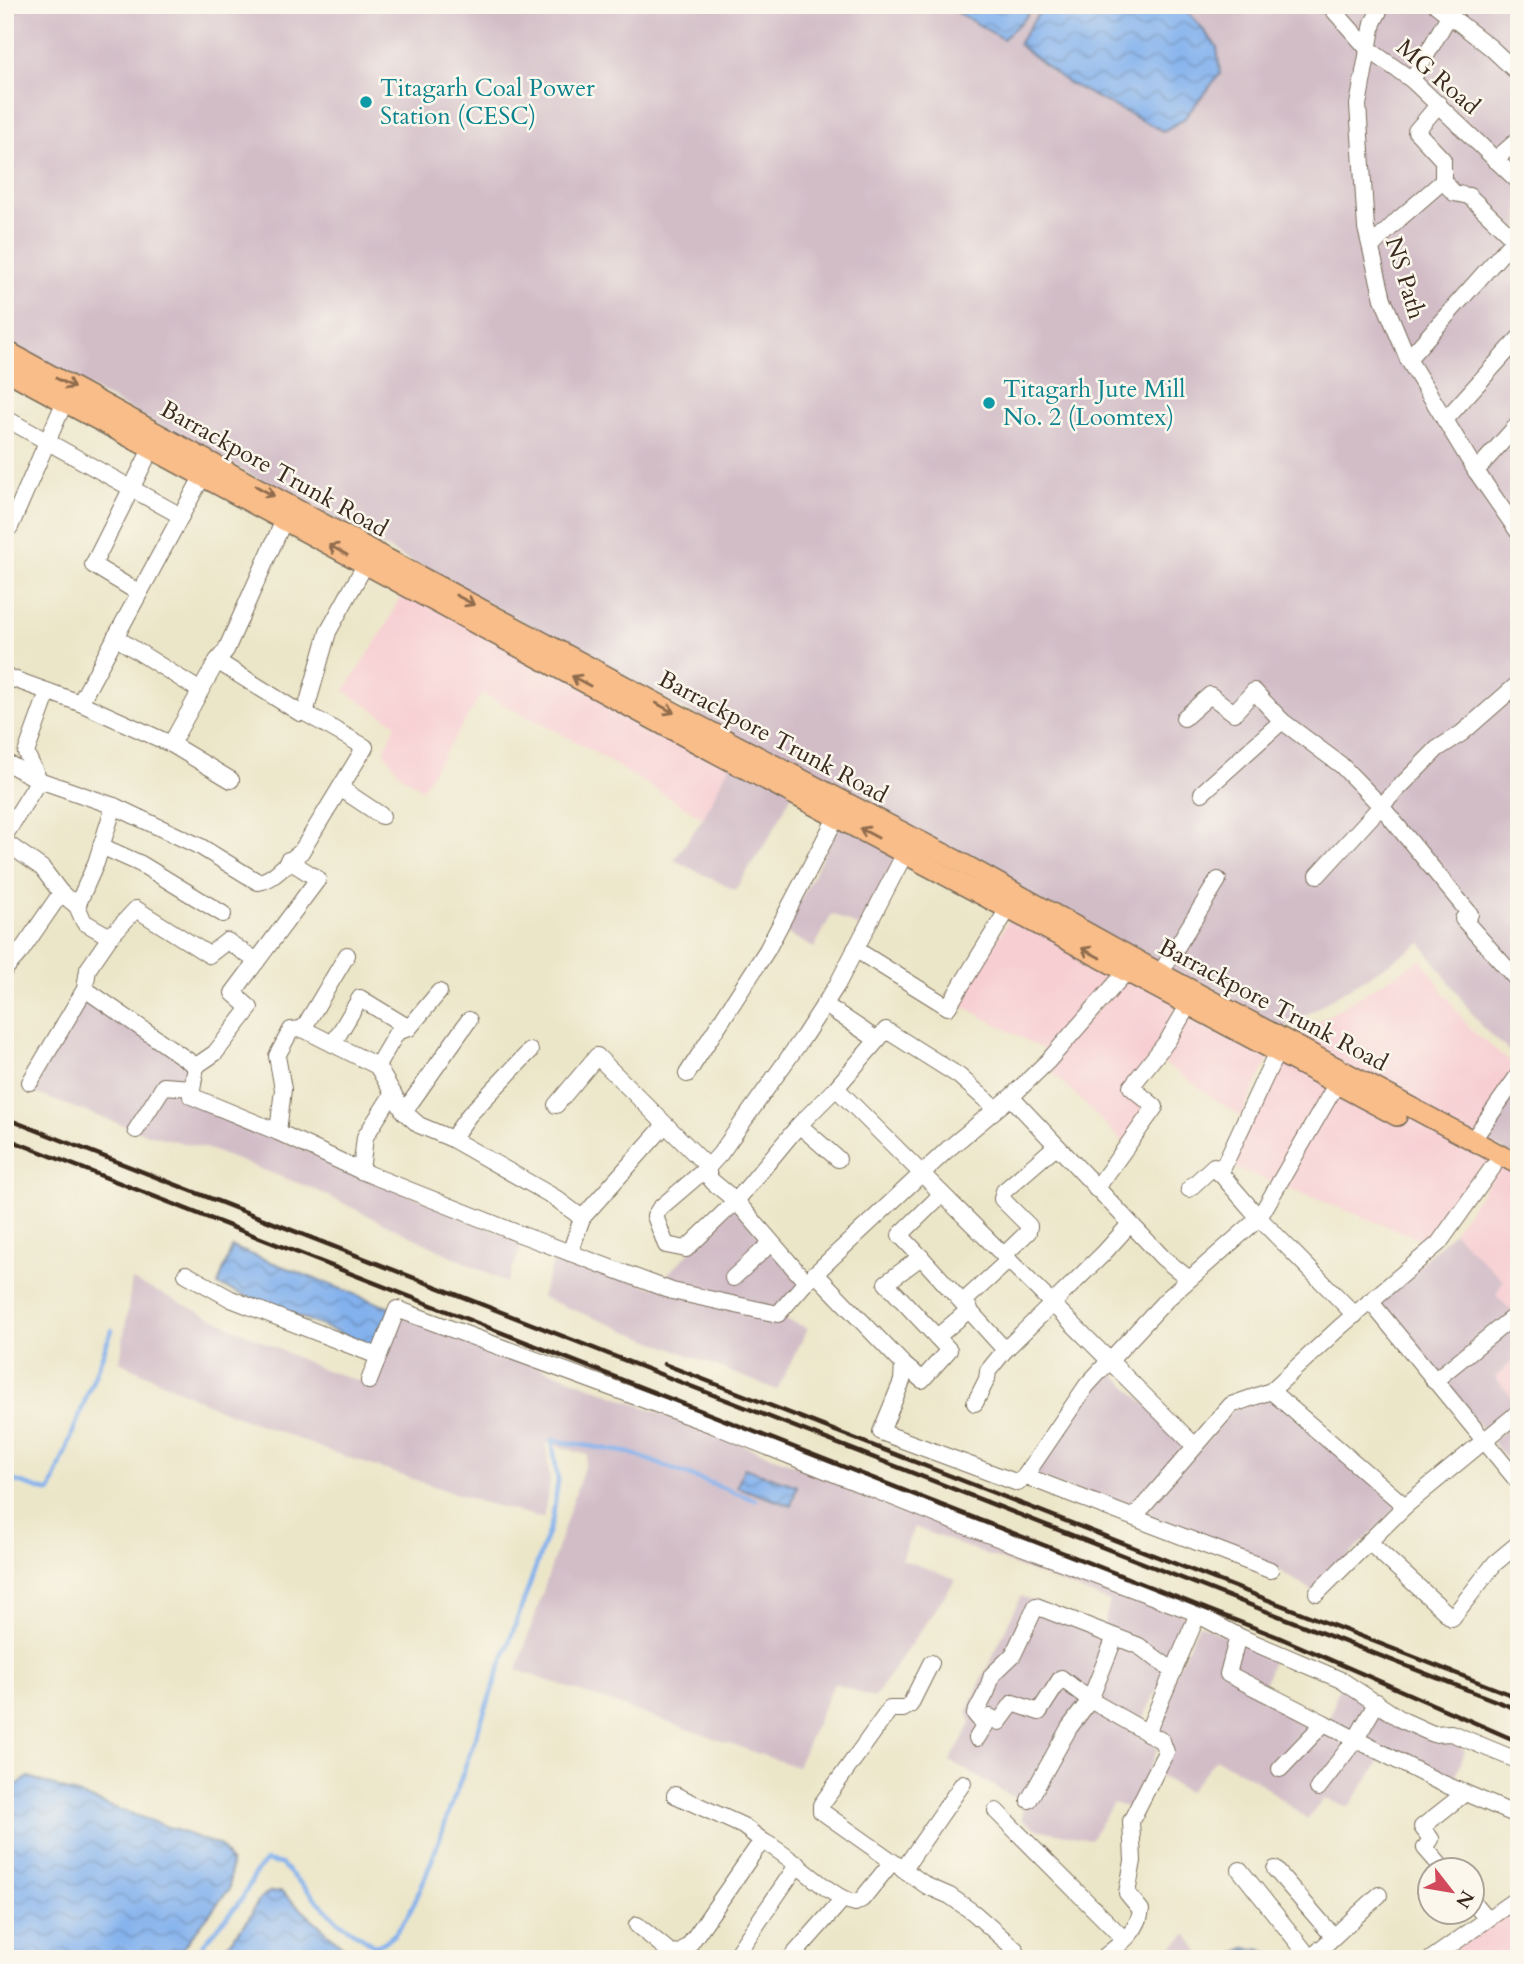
<svg xmlns="http://www.w3.org/2000/svg" width="1524" height="1964" font-family="Cardo,serif">
	<style>
		.built { fill: #f7cfd3 }
		.industrial { fill: #d2bdc7 }
		.water { fill: url(#water-waves); stroke: #5e6e86; stroke-width: 2 }
		.lines { fill: none; stroke-linecap: round; stroke-linejoin: round }
		.stream { stroke: #82b1ed; stroke-width: 4.5 }
		.minor-casing { stroke: #796c5a; stroke-width: 18 }
		.major-casing { stroke: #796c5a; stroke-width: 22 }
		.minor { stroke: #fff; stroke-width: 16 }
		.major { stroke: #f8bd89; stroke-width: 19 }
		.rail { stroke: #3b2a1e; stroke-width: 4.5 }
		.oneway { stroke: #906c4e }
		.culture-dot { fill: #0f9aa8; stroke: #fbf7ec; stroke-width: 2.5 }
		.labels { text-anchor: middle; dominant-baseline: central; stroke-width: 5; stroke-linejoin: round; paint-order: stroke }
		.street-label { font-size: 24px; fill: #3b2a1e; stroke: #fbf7ec }
		.culture-label { font-size: 24px; fill: #0d838f; stroke: #fbf7ec; text-anchor: start }
	</style>
	<defs>
		<pattern id="water-waves" width="16" height="10" patternUnits="userSpaceOnUse" patternTransform="scale(1.75)"><rect width="16" height="10" fill="#82b1ed"/><path d="M0 5q4-4 8 0t8 0" fill="none" stroke="#6c90bf"/></pattern>
	</defs>
	<rect width="100%" height="100%" fill="#fbf7ec"/>
	<filter id="ink" filterUnits="userSpaceOnUse"><feTurbulence type="fractalNoise" baseFrequency=".0143" numOctaves="2"/><feDisplacementMap in="SourceGraphic" scale="14" xChannelSelector="R" yChannelSelector="G"/><feConvolveMatrix kernelMatrix="1 2 1 2 8 2 1 2 1" color-interpolation-filters="sRGB"/></filter>
	<filter id="wash" filterUnits="userSpaceOnUse"><feTurbulence type="fractalNoise" baseFrequency=".00686" numOctaves="4" result="noise"/><feDisplacementMap in="SourceGraphic" scale="28" xChannelSelector="R" yChannelSelector="G"/><feGaussianBlur stdDeviation="1.57" result="paint"/><feColorMatrix in="noise" values="0 0 0 0 0 0 0 0 0 0 0 0 0 0 0 0 0 1.4 0 .05"/><feComposite in="paint" operator="in"/></filter>
	<g filter="url(#wash)">
		<rect width="100%" height="100%" fill="#ece6c9"/>
		<g class="built">
			<polygon points="408,580 734,756 703,818 577,742 482,694 422,789 400,774 384,752 396,724 344,691 385,628"/>
			<polygon points="1017,906 1126,963 1050,1053 959,1004"/>
			<polygon points="1421,959 1469,1028 1519,1069 1495,1160 1434,1244 1227,1165 1291,1038"/>
			<polygon points="1136,969 1277,1041 1241,1117 1154,1056 1128,1087 1152,1106 1126,1145 1045,1065"/>
			<polygon points="1502,1164 1519,1173 1519,1319 1495,1295 1453,1232"/>
			<polygon points="1519,1356 1519,1406 1495,1377"/>
			<polygon points="1519,1903 1519,1955 1513,1959 1442,1959"/>
		</g>
		<g class="industrial">
			<polygon points="5,5 1519,5 1519,1060 1481,1026 1421,943 1280,1031 5,342"/>
			<polygon points="734,756 795,788 772,833 735,890 674,860 703,818"/>
			<polygon points="843,816 904,847 859,927 832,914 814,948 784,932"/>
			<polygon points="85,997 192,1067 188,1100 523,1243 507,1283 316,1190 208,1149 148,1134 31,1092"/>
			<polygon points="1519,1074 1519,1158 1478,1137"/>
			<polygon points="734,1207 801,1282 772,1315 808,1328 777,1390 541,1297 556,1254 654,1288"/>
			<polygon points="1453,1232 1503,1280 1496,1295 1519,1319 1519,1356 1495,1377 1519,1406 1487,1435 1378,1306"/>
			<polygon points="132,1280 319,1368 366,1383 399,1313 1188,1616 1183,1634 1136,1734 1158,1747 1139,1793 1129,1808 1113,1803 1091,1839 1039,1830 1021,1819 1025,1804 950,1761 971,1724 967,1711 1021,1596 1103,1626 1110,1602 914,1527 901,1559 956,1579 874,1698 834,1683 797,1767 517,1670 588,1455 546,1443 550,1483 543,1518 481,1502 332,1452 221,1410 120,1362"/>
			<polygon points="1109,1369 1197,1452 1235,1408 1272,1395 1398,1506 1314,1592 1272,1566 1032,1474 1090,1391"/>
			<polygon points="1519,1417 1519,1475 1492,1442"/>
			<polygon points="1199,1624 1274,1658 1259,1698 1326,1731 1339,1687 1434,1741 1451,1741 1465,1751 1454,1781 1387,1751 1349,1807 1324,1799 1307,1819 1253,1778 1216,1759 1188,1792 1158,1775 1172,1748 1148,1730"/>
			<polygon points="1187,1934 1205,1959 1160,1959"/>
		</g>
		<g class="water">
			<polygon points="945,5 1032,5 1026,17 1003,39"/>
			<polygon points="1044,5 1178,5 1192,16 1217,47 1220,74 1183,120 1163,131 1068,83 1018,44"/>
			<polygon points="232,1247 391,1308 375,1347 218,1285"/>
			<polygon points="744,1468 797,1486 791,1506 737,1487"/>
			<polygon points="29,1777 221,1846 231,1864 229,1889 174,1959 5,1959 5,1804 12,1788"/>
			<polygon points="281,1891 357,1959 215,1959 246,1923 259,1900 269,1892"/>
			<polygon points="1245,1948 1262,1950 1279,1959 1226,1959"/>
		</g>
		<g class="lines">
			<g class="stream">
				<polyline points="5,1478 50,1492 112,1330"/>
				<path d="M191,1959l51,-60 14,-27 10,-11 15,3 58,58 36,24c30,-7 46,-60 57,-86l120,-339 6,-40 -6,-41 78,13 125,47"/>
			</g>
		</g>
	</g>
	<g filter="url(#ink)">
		<g class="lines">
			<defs>
				<g id="minor">
					<polyline points="1329,5 1368,49 1412,80 1519,182"/>
					<polyline points="1382,5 1373,23 1358,105 1366,228 1383,299 1408,359 1476,471 1519,533"/>
					<polyline points="1436,5 1490,47 1519,74"/>
					<polyline points="1412,80 1455,5"/>
					<polyline points="1439,104 1416,131 1443,160 1443,181 1454,193 1469,196 1514,239"/>
					<polyline points="1495,160 1519,139"/>
					<polyline points="1371,247 1399,219 1443,181"/>
					<polyline points="1408,359 1519,234"/>
					<polyline points="5,418 181,516"/>
					<polyline points="1445,420 1519,338"/>
					<polyline points="1476,471 1519,423"/>
					<polyline points="10,527 64,403"/>
					<polyline points="139,593 93,565 151,449"/>
					<polyline points="115,637 199,690"/>
					<polyline points="217,661 226,650 284,520"/>
					<polyline points="5,676 80,703 171,744 231,780"/>
					<polyline points="80,703 202,477"/>
					<polyline points="305,713 328,632 365,565"/>
					<polyline points="1184,718 1210,695 1234,713 1254,691 1282,721 1202,793"/>
					<polyline points="1282,721 1341,765 1381,806 1470,914"/>
					<path d="M5,762l34,18 75,26 87,41 57,35c17,-2 29,-21 43,-30l64,-105 -60,-34h-5l-83,-52 -46,83"/>
					<polyline points="340,788 382,816"/>
					<polyline points="114,806 96,863 77,906 84,922 110,937 88,969 85,989 196,1066 191,1096 278,1132 361,1171 517,1233 672,1291 778,1314 806,1282 948,1149 1011,1097 1048,1061 1126,972"/>
					<polyline points="5,835 39,780 26,753 48,692"/>
					<polyline points="5,842 42,868 61,893 77,906"/>
					<polyline points="101,846 141,864 223,914"/>
					<polyline points="1318,875 1381,806 1437,749 1462,733 1519,683"/>
					<polyline points="1463,919 1519,982"/>
					<polyline points="110,937 136,909 209,955 227,941 257,961"/>
					<polyline points="855,949 948,1007 1008,909"/>
					<polyline points="5,969 21,951 61,893"/>
					<polyline points="1155,982 1218,880"/>
					<polyline points="824,1004 877,1040"/>
					<polyline points="303,1029 347,955"/>
					<polyline points="333,1044 360,998 409,1028"/>
					<polyline points="196,1066 215,1053 250,1008 233,993 318,879 288,860"/>
					<polyline points="377,1066 397,1032 409,1028 439,992"/>
					<polyline points="687,1074 767,950 837,816"/>
					<polyline points="30,1082 85,989"/>
					<polyline points="836,1088 886,1030 959,1076 995,1108"/>
					<polyline points="1011,1097 1163,1258 1189,1279"/>
					<polyline points="556,1105 597,1056 708,1167 720,1154 804,1036 837,985 905,853"/>
					<polyline points="404,1112 469,1020"/>
					<polyline points="799,1125 838,1159"/>
					<polyline points="136,1130 164,1086 192,1088"/>
					<polyline points="278,1132 283,1089 277,1056 291,1030 303,1029 377,1066 404,1112 419,1125 452,1139 554,1197 582,1218"/>
					<polyline points="452,1139 469,1115 530,1051"/>
					<polyline points="1472,1141 1519,1074"/>
					<polyline points="361,1171 365,1137 393,1093"/>
					<polyline points="1220,1174 1281,1043"/>
					<polyline points="1096,1189 1155,1107 1131,1087 1168,1040 1189,1004"/>
					<polyline points="1189,1189 1214,1166 1259,1218 1355,1315"/>
					<polyline points="570,1253 582,1218 665,1125"/>
					<polyline points="1004,1255 1028,1232 1029,1226 1002,1199 1004,1191 1056,1146"/>
					<polyline points="921,1257 1005,1350"/>
					<polyline points="815,1273 903,1364 922,1380 949,1350 886,1283 921,1257 900,1235 942,1194"/>
					<polyline points="186,1274 231,1299 378,1356"/>
					<polyline points="733,1278 771,1243"/>
					<polyline points="806,1282 736,1201 713,1182 708,1176 708,1167 660,1208 655,1216 666,1245 686,1249 736,1201 799,1125 836,1088 1195,1446"/>
					<polyline points="1370,1301 1519,1483"/>
					<polyline points="963,1302 1009,1260"/>
					<polyline points="937,1337 970,1309"/>
					<polyline points="903,1364 902,1381 881,1432 1018,1483 1025,1476"/>
					<polyline points="369,1381 397,1309 713,1425 950,1520 1189,1610 1238,1636 1341,1680 1402,1720 1433,1734 1451,1733 1519,1761"/>
					<polyline points="1434,1381 1513,1317"/>
					<polyline points="1271,1391 1405,1506"/>
					<polyline points="975,1403 987,1379 988,1371 1005,1350 1103,1254 1130,1224"/>
					<polyline points="1135,1516 1231,1405 1271,1391 1340,1327 1439,1243 1493,1167"/>
					<polyline points="1369,1542 1452,1618 1495,1563 1519,1543"/>
					<polyline points="1270,1570 1025,1476 1087,1385 1167,1299 1259,1218 1337,1083"/>
					<polyline points="1317,1593 1405,1506 1519,1412"/>
					<polyline points="1238,1636 1228,1674 1324,1723"/>
					<polyline points="931,1663 910,1705 903,1709 890,1709 821,1805 821,1811 927,1886 950,1896 974,1913 1016,1950 1008,1959"/>
					<polyline points="985,1726 975,1714 987,1691 992,1675 1013,1655 1036,1606 1139,1646 1172,1670"/>
					<polyline points="1147,1733 1197,1616"/>
					<path d="M977,1738l13,-21 9,5 14,-19 26,9 22,-34 29,22 72,41 4,11 -35,69 2,40 -6,32 14,17c-3,23 -23,35 -39,49"/>
					<polyline points="1280,1769 1324,1723 1437,1781 1519,1816"/>
					<polyline points="1318,1788 1356,1739 1377,1702"/>
					<polyline points="675,1795 743,1826 764,1842"/>
					<polyline points="1029,1800 1069,1728 1090,1700 1115,1637"/>
					<polyline points="996,1811 1124,1939"/>
					<polyline points="1275,1869 1333,1936"/>
					<polyline points="903,1870 963,1783"/>
					<polyline points="1240,1870 1311,1959"/>
					<polyline points="1444,1870 1425,1848 1431,1839 1422,1827 1465,1793"/>
					<polyline points="1472,1901 1486,1918"/>
					<path d="M637,1925l33,27 11,1 9,-9 66,-95 8,-7c27,13 66,56 91,61l7,-4 30,-37"/>
					<polyline points="1311,1958 1379,1895"/>
					<polyline points="733,1959 798,1864"/>
					<polyline points="790,1959 843,1899"/>
					<polyline points="1431,1959 1519,1897"/>
				</g>
				<g id="major">
					<polyline points="5,350 384,557 696,724 962,863 1160,973 1519,1165"/>
					<polyline points="5,370 691,740 1397,1116"/>
				</g>
			</defs>
			<use href="#minor" class="minor-casing"/>
			<use href="#major" class="major-casing"/>
			<use href="#minor" class="minor"/>
			<use href="#major" class="major"/>
			<g class="rail">
				<polyline points="5,1118 1519,1710"/>
				<polyline points="5,1138 1278,1637 1519,1742"/>
				<polyline points="664,1364 1519,1698"/>
			</g>
		</g>
		<defs><path id="oneway-shaft" d="M-6 0H5M1.5-3L5.5 0L1.5 3" fill="none" stroke-width="1.6" stroke-linecap="round" stroke-linejoin="round" transform="scale(1.75)"/></defs>
		<g class="oneway">
			<use href="#oneway-shaft" transform="translate(65 383) rotate(28)"/>
			<use href="#oneway-shaft" transform="translate(265 491) rotate(29)"/>
			<use href="#oneway-shaft" transform="translate(338 550) rotate(-151)"/>
			<use href="#oneway-shaft" transform="translate(465 600) rotate(28)"/>
			<use href="#oneway-shaft" transform="translate(581 681) rotate(-152)"/>
			<use href="#oneway-shaft" transform="translate(665 708) rotate(29)"/>
			<use href="#oneway-shaft" transform="translate(869 833) rotate(-152)"/>
			<use href="#oneway-shaft" transform="translate(1091 953) rotate(-152)"/>
		</g>
	</g>
	<g class="culture-dot">
		<circle cx="366" cy="102" r="7"/>
		<circle cx="989" cy="403" r="7"/>
	</g>
	<g class="labels">
		<g class="street-label">
			<text transform="translate(1438 77) rotate(41)">MG Road</text>
			<text transform="translate(1405 278) rotate(73)">NS Path</text>
			<text transform="translate(274 469) rotate(29)">Barrackpore Trunk Road</text>
			<text transform="translate(773 737) rotate(28)">Barrackpore Trunk Road</text>
			<text transform="translate(1273 1005) rotate(28)">Barrackpore Trunk Road</text>
		</g>
		<g class="culture-label">
			<text x="380" y="88">Titagarh Coal Power<tspan x="380" dy="28">Station (CESC)</tspan></text>
			<text x="1003" y="389">Titagarh Jute Mill<tspan x="1003" dy="28">No. 2 (Loomtex)</tspan></text>
		</g>
	</g>
	<rect width="1524" height="1964" fill="none" stroke="#fbf7ec" stroke-width="28"/>
	<g transform="translate(1451 1891) rotate(121)"><circle r="33" fill="#fbf7ec" stroke="#aea59a" stroke-width="2"/>
	<path d="M0-5L12 26L0 18L-12 26Z" fill="#d1495b"/>
	<text y="-10" font-size="19" font-weight="bold" text-anchor="middle" fill="#3b2a1e">N</text>
	</g>
</svg>
